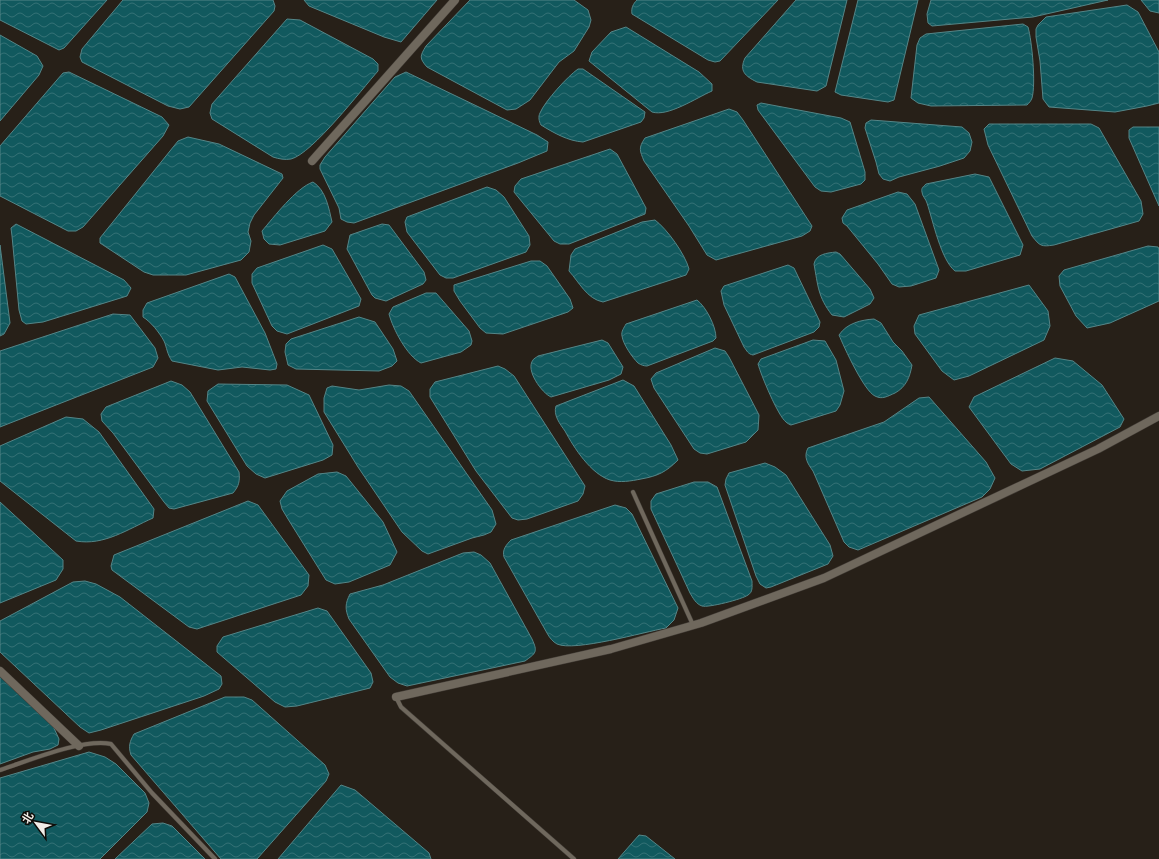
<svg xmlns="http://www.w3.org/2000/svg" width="1159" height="859" font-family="Helvetica,'Noto Sans SC',sans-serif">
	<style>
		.water { fill: url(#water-waves); stroke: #548587 }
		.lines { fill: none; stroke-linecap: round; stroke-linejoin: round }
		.lane-casing { stroke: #423c36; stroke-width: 5 }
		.street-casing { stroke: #423c36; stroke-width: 9 }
		.lane { stroke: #6f685d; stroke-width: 4 }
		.street { stroke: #6f685d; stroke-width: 8 }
	</style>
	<defs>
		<pattern id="water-waves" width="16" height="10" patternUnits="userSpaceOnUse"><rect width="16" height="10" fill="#11595e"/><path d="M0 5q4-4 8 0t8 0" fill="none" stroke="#347175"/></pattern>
	</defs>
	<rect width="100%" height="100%" fill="#272018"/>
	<g class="water">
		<polygon points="0,0 107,0 64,48 59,50 0,20"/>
		<polygon points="123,0 273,0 275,6 274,11 189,107 180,109 168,106 82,62 80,57 82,49"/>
		<polygon points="304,0 437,0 401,42 384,37 309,6"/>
		<path d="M470,0h104l14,10 3,10 -2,7 -15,24 -15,11 -29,38 -14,9 -9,1 -80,-43c-8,-9 -7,-11 -1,-21z"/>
		<path d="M637,0h141l-58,61 -5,1 -7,-2 -76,-46c-1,-6 1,-10 5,-14z"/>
		<path d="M796,0h51l-21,86 -9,5 -60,-9c-12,-6 -18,-11 -12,-24z"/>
		<polygon points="858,0 918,0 894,100 888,102 841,95 835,92"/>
		<polygon points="931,0 1108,0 1033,17 932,26 928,23 927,14"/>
		<polygon points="1141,0 1159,0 1159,13 1150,11"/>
		<polygon points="1127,5 1138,12 1159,52 1159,103 1147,106 1115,112 1049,107 1043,99 1040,61 1036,37 1036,29 1038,25 1046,17"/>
		<path d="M287,19l13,1 73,39 5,5v7c-16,18 -66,83 -87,88 -6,1 -12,0 -18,-2l-61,-38 -2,-6 2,-9z"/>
		<path d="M1023,24l5,3c4,14 8,57 4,71 -1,3 -3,5 -5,7l-96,1 -13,-3 -7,-5 6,-53 3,-7 6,-4z"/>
		<path d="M626,27l73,45 13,12v7c-16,7 -44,26 -60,21l-63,-51 3,-9 19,-20z"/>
		<polygon points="0,35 37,56 43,66 39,75 0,121"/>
		<path d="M578,69h5l62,43 -1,6 -3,4 -58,20c-15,-1 -29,-9 -42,-17 -2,-4 -3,-8 -1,-12 5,-12 28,-37 38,-44z"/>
		<polygon points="69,72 162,117 169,125 163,136 83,227 76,231 68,231 0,196 0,146 63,73"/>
		<polygon points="406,72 537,135 548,142 547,151 518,163 354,223 347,222 341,219 339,208 320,169 320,165 325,157 395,77"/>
		<polygon points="761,103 841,118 850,122 865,172 865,180 861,184 831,192 821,191 815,187 758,110 757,105"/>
		<path d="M729,109l8,3 6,8 69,106 -2,5 -8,5 -86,24 -9,-5 -18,-29 -45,-65c-4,-10 -6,-13 1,-23z"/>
		<polygon points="871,120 962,127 969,133 972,142 970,151 964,158 940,166 899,177 890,181 883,179 879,174 876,162 865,128 866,123"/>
		<path d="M989,124h102l8,4 42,73 2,13 -4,7 -85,24c-13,2 -14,1 -22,-9l-44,-91 -4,-16z"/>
		<polygon points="1133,127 1159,127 1159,206 1129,138 1129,130"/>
		<polygon points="188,137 219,144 282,174 283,178 254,215 250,223 248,232 251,241 249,252 241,260 186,275 153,275 144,272 100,243 100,238 178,141"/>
		<polygon points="610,149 617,154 646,208 645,214 569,244 560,244 554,241 514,192 515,186 521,179"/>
		<path d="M975,174l14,3 34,68 -3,10 -54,16h-11c-14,-11 -22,-50 -28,-68 -1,-4 -5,-7 -5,-11 -1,-4 1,-5 4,-8z"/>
		<path d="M313,182c13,8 16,27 19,40l-7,9 -45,14 -11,-1 -5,-5 -2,-8c12,-14 34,-43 51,-49z"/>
		<polygon points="487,187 496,190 504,197 529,236 530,245 526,252 453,278 446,278 440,275 407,232 405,222 407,217"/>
		<polygon points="898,192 907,194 915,204 939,270 936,278 911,286 899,287 892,284 878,264 847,226 843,223 842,218 847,210"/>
		<path d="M655,220c12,9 30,34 34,49l-3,6 -83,27c-16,-3 -24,-20 -34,-31l2,-16 4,-6 67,-27z"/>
		<polygon points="16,224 124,280 131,288 127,296 43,322 26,324 22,321 19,310 12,236 11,228"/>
		<polygon points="382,224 389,225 424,272 426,280 423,284 386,301 375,298 372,295 347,249 350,235"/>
		<polygon points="0,245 10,323 4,334 0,336"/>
		<polygon points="323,245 332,249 361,299 359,306 287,334 277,331 272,326 252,283 252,274 257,268"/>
		<polygon points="1148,246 1158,247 1159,249 1159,301 1110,323 1087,328 1076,316 1060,286 1059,276 1064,270"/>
		<path d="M836,252l4,2 30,35 4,9 -4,6 -26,13 -12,-2c-14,-18 -14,-29 -18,-51 2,-10 13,-11 22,-12z"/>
		<polygon points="531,261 540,261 547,266 570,299 573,308 568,312 503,334 486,333 480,328 460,301 454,291 454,285"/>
		<path d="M788,265l6,3 26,54 -1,5 -5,5 -61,23c-5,-1 -6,-4 -9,-8l-20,-42 -3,-14 3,-5z"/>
		<path d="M229,274l6,3 30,56 12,31 -1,5 -6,1 -28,-3 -24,3 -46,-9c-5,-7 -5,-13 -8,-20 -5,-9 -13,-19 -21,-24v-7l4,-7z"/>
		<polygon points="1029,285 1048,311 1050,326 1044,340 969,376 954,380 942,371 915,334 914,326 919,315"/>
		<path d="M426,293h10l33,38 3,10 -1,4 -10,7 -40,11c-14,-7 -28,-34 -32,-49l4,-7z"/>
		<path d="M697,300c9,7 19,26 19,38l-3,3 -66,25c-3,0 -6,-1 -9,-3 -6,-6 -15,-19 -16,-27 -1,-5 2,-8 4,-12z"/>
		<polygon points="113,314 130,315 155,348 158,358 153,367 0,427 0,351"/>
		<polygon points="359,317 375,322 393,349 397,361 392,366 379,371 296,369 288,365 285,352 286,344 291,339"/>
		<path d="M874,319l7,4 12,19 9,9 10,14c-2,12 -6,22 -17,28 -7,3 -13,7 -20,3 -11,-5 -31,-49 -36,-61 8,-12 22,-15 35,-16z"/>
		<path d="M602,340l6,3 15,24 -2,7 -12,6 -58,17c-9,-4 -26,-27 -18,-37 0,-1 4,-3 5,-4z"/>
		<path d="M813,340l12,1 11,19 8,31 -4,14 -4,6 -45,14c-1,0 -4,-2 -5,-3 -8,-6 -25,-47 -28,-58l3,-5z"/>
		<polygon points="715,348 725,351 729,357 759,415 758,430 746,442 707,454 700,453 694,449 654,388 651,379 656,373"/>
		<polygon points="1055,358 1073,361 1102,385 1124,419 1120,427 1040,469 1022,471 1011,464 969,407 974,397"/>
		<polygon points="498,366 505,369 514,376 585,486 583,494 578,501 527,519 518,520 512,518 476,471 430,397 430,389 435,382"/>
		<path d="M623,380l11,6 37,59 7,15c-12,12 -20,16 -37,19 -10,2 -21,4 -31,1 -19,-6 -36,-32 -45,-49 -5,-7 -12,-16 -9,-25z"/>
		<path d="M171,381l11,4 8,7 49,80c1,9 0,14 -6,21l-59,16 -5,-1 -5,-6 -51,-69 -11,-12 -1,-7 5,-7z"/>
		<polygon points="218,384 287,385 309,395 333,445 332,455 323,460 265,478 256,474 247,466 207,401 208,391"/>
		<polygon points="389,385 401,386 409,391 492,510 496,524 491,532 484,535 472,538 428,554 422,551 402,532 358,467 324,412 324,398 327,388 332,386 359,390"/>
		<path d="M929,397l57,65 9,16 -5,11 -8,8 -124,53 -9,-3 -5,-5 -31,-71c-5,-7 -10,-14 -5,-23l76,-26 35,-24z"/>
		<path d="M66,417l17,2 16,13 55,77 -1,9c-25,11 -49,28 -77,23l-76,-60v-35z"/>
		<polygon points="765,463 775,467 786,475 830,545 833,556 828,564 771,587 766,588 760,584 756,576 725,485 726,479 729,473"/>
		<polygon points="337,472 346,476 383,522 397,552 390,565 349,582 335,584 326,580 288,519 282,509 280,501 287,491 318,474"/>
		<path d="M694,482h14l9,5 35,94c0,6 1,11 -4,14 -5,4 -40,13 -46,11 -6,-2 -9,-8 -12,-13l-39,-84v-8l5,-7z"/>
		<polygon points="248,501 258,505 309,575 308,586 301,595 197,629 189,627 112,570 111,566 114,555"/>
		<polygon points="0,502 63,560 63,569 56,580 0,603"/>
		<path d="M615,505l11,3 6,6 46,94 -4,12 -8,8c-22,4 -92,24 -109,16 -4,-2 -8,-7 -10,-11l-43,-76c-2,-7 2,-12 7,-17z"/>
		<path d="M474,552l7,3 9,8 42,76c6,13 4,14 -7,22l-118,25 -9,-3 -8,-6 -41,-58c-4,-10 -4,-15 1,-25l33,-9 80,-32z"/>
		<polygon points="85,581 96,584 120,597 221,676 222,684 219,689 204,696 101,730 89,733 80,727 0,652 0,621 73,582"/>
		<polygon points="318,608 327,611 371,673 373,682 370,688 297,706 285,707 275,702 217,652 217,646 223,637"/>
		<polygon points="0,676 53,726 59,739 58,745 50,749 33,752 0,764"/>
		<path d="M225,697h19l8,3 73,65 4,9 -3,7 -69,78h-36l-90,-104c-3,-9 -1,-14 3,-21z"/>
		<polygon points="89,752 105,757 116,764 145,793 149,803 147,812 100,859 0,859 0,778"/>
		<polygon points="341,785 355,790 429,853 431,859 278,859"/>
		<polygon points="163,823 172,826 205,859 115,859 152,824"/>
		<polygon points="639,835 646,836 675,859 618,859"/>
	</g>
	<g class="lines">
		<defs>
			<g id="lane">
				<polyline points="633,492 693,625"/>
				<polyline points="396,697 401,707 574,859"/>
				<path d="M0,770c28,-9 83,-32 111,-26l41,49 63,66"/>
			</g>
			<g id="street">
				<polyline points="312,161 455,0"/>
				<polyline points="0,671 79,746"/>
				<polyline points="396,697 611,649 701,623 753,604 824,578 1098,449 1159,416"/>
			</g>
		</defs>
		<use href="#lane" class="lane-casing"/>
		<use href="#street" class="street-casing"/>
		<use href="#lane" class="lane"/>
		<use href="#street" class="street"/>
	</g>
	<g transform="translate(36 823) rotate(302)" stroke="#0d0b07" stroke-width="3" paint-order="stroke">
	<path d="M0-3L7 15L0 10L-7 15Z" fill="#f1ede7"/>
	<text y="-6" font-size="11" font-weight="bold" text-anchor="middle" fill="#f1ede7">北</text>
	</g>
</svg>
